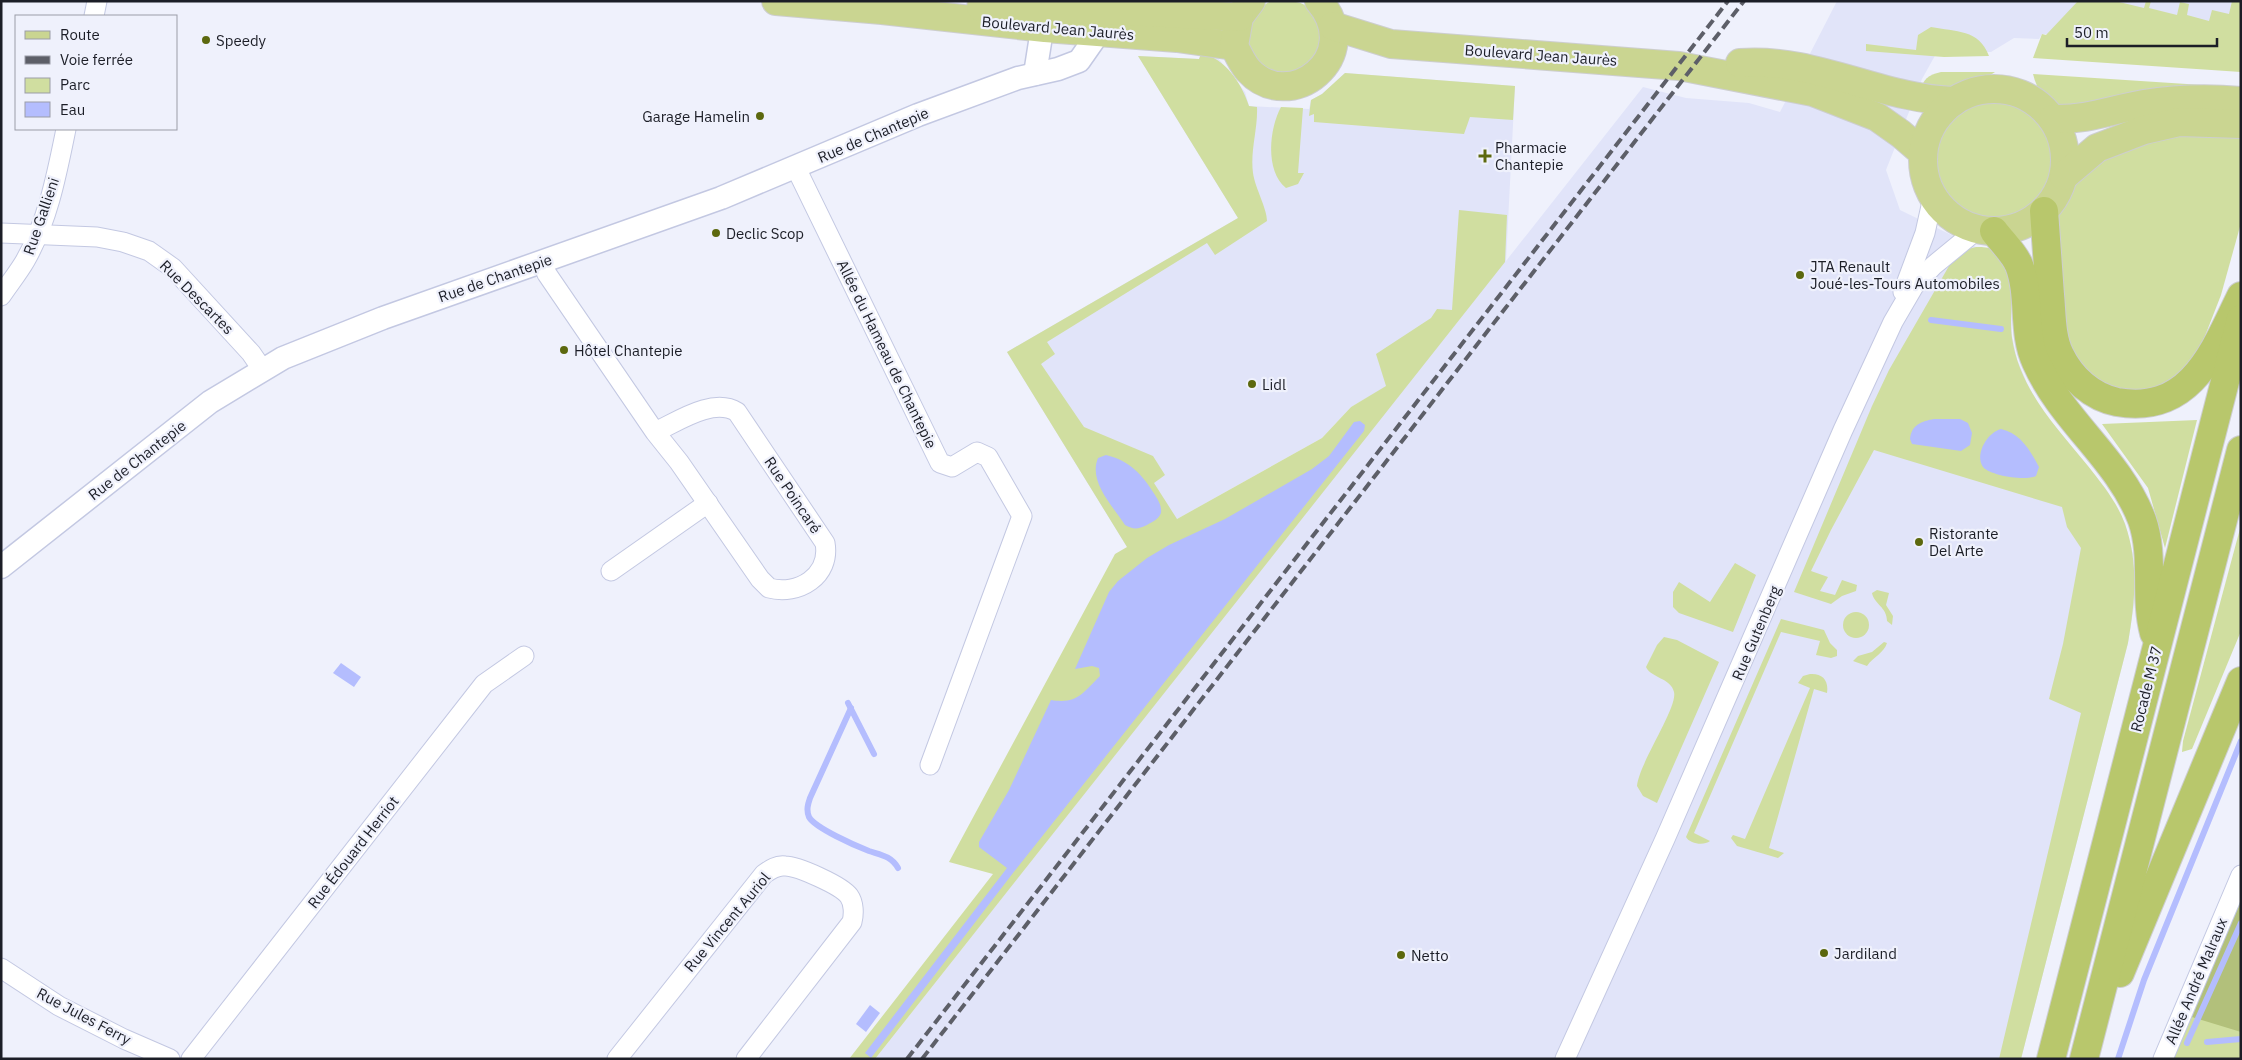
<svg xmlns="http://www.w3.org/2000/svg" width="2242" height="1060" font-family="'IBM Plex Sans',sans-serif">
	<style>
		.built { fill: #e1e4f9 }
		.green { fill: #d0dea0 }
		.forest { fill: #b2c07b }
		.water { fill: #b4bdfe }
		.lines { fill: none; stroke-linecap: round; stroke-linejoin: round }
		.stream { stroke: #b4bdfe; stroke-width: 6 }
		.minor-casing { stroke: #c3c8e2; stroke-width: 21 }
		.tertiary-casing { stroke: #c3c8e2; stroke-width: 25 }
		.primary-casing { stroke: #cdcecf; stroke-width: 30 }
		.trunk-casing { stroke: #cdcecf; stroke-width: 30 }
		.minor { stroke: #fff; stroke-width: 19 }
		.tertiary { stroke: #fff; stroke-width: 22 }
		.primary { stroke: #cad591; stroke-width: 28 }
		.trunk { stroke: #b8c76c; stroke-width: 28 }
		.rail { stroke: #5d5f68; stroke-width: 4; stroke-dasharray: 10 5; stroke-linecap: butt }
		.poi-dot { fill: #5c680e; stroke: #eff1fc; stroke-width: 2 }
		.labels { text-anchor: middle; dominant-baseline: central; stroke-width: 4.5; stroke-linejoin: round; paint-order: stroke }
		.street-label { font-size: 15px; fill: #1c1e27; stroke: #eff1fc }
		.poi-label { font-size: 15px; fill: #1c1e27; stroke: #eff1fc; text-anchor: start }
	</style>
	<rect width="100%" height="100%" fill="#eff1fc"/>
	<polygon class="built" points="1837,1 2241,1 2241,44 2042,34 2039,39 2014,38 1991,52 1937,52 1922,79 1886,170 1900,210 1976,247 1991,249 2011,280 2012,336 2017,359 2027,383 2040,408 2106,489 2125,523 2133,554 2135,599 2128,643 2021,1059 875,1059 1420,368 1351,407 1322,438 1127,547 1007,352 1238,218 1138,56 1199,59 1201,54 1218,58 1245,92 1249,106 1309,109 1311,100 1322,94 1345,73 1515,86 1506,261 1643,87 1686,98 1749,103 1780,112"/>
	<g class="green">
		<path d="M1271,1c32,0 33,-1 52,24l-6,35 -33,16c-7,-3 -21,-6 -26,-12 -18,-20 -11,-51 13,-63z"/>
		<polygon points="2078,1 2115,1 2144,8 2146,1 2151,1 2149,8 2177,15 2180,2 2189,4 2187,15 2209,21 2212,10 2229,14 2232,1 2241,1 2241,72 2033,58 2042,34 2046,35"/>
		<path d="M1931,27c25,5 48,2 58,29l-45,1 -78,-6v-7l50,6 2,-15z"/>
		<path d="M1201,54c24,3 41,30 48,52l8,1c1,22 -7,43 -4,66 2,15 14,35 14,48l-52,34 -8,-12 -160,99 8,12 -14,10 43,63 69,29 12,19 -11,8 23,36 145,-81 29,-31 35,-21 -10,-32 55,-36 6,-9 15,1 7,-100 48,5 -2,47 -630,797h-26l144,-185 -44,-12 166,-308 12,-7 -120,-195 231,-134 -100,-162 61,3z"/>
		<path d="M1941,72h54l-6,4 -37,13 -32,3c3,-13 8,-17 21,-20z"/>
		<polygon points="1345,73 1515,86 1513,120 1470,117 1464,134 1314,122 1314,114 1309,116 1311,100 1322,94"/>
		<path d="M2033,74l200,13 -172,21c-16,-9 -24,-17 -28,-34z"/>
		<circle cx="1992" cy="162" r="60"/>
		<path d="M1281,107l22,1 -5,65h6l-6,11 -12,4c-21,-17 -17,-59 -5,-81z"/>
		<polygon points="2178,130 2241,136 2241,223 2221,295 2205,336 2186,371 2165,385 2136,393 2104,385 2083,370 2065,338 2057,216 2075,181 2098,155"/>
		<path d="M1976,247c4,0 11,0 15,2 2,2 5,6 7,9 21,22 10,53 14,80 8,52 44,89 76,128 14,18 29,36 37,58 14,40 10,78 3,119l-107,416h-22l82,-346 -32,-14 14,-55 18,-96 -14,-21 -5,-20 -188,-57 -43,80 -20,41 17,6 -8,14 15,4 7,-15 15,5 -1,6 -14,5 -11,8 -37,-12 78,-186 17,-36 64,-111 11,-9z"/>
		<polygon points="2197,420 2165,548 2148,488 2102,424"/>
		<polygon points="2241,525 2241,631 2192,749 2182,752 2183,741"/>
		<polygon points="1735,563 1756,575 1733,632 1679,613 1673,607 1673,592 1679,582 1710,602"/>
		<path d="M1877,590l12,3 -3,12 7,11 -1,9 -5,-4c0,-14 -13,-17 -15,-28z"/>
		<circle cx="1856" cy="625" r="13"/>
		<path d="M1781,619l43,11 6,13 7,7v6l-6,2 -15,-3 4,-14 -39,-9 -87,201 16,8c-6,5 -20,3 -24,-4z"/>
		<path d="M1664,637l13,3 42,22 -62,141 -14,-7 -6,-10c2,-23 41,-78 37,-94 -3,-14 -23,-14 -28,-25l11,-22z"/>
		<path d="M1884,642l3,1c-3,10 -14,14 -20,23l-14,-5 5,-5 14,-4z"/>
		<path d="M1810,674c12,-1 19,6 17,19l-13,-4 -45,159 15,5 -6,5 -41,-12 -6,-8 2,-3 12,4 65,-151 -12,-5 5,-7z"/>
		<polygon points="2241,875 2241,1059 2163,1059"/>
	</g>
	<polygon class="forest" points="2241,875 2241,1032 2182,1014"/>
	<g class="water">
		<path d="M1934,419h26l8,4 4,10 -2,12 -9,6 -49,-7 -2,-5c1,-14 12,-18 24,-20z"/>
		<path d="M1360,421l5,4 -1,6 -351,442 -142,185 -6,-5 142,-185 -28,-21v-5l30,-52 42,-90c26,4 31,-6 49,-24l-1,-8 -7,-2 -17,3 34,-77 9,-11 29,-23 22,-13 56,-26 87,-50 17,-13 25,-34z"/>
		<path d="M2001,429c19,4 29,21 38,38l-3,9c-11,5 -45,0 -53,-9 -9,-13 5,-35 18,-38z"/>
		<path d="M1106,455c24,6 36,19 49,40 3,5 7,11 6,18 -2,6 -9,9 -14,12 -9,4 -13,5 -22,0 -12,-19 -37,-43 -27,-67z"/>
		<polygon points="341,663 361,677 354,687 333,673"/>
		<polygon points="870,1005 880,1013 866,1032 856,1024"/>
	</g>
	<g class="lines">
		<g class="stream">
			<polyline points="1931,320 2001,329"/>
			<polyline points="848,703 874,754"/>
			<path d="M851,708l-41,90c-2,6 -4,12 -1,19 6,11 47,29 60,34 12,4 22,5 29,17"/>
			<polyline points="2207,1042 2241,1039"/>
			<polyline points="2187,1043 2241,923"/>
			<polyline points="2118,1059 2144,980 2241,741"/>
		</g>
		<defs>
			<g id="minor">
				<polyline points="94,16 97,1"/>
				<polyline points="796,168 940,463 952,467 977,452 988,457 1022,516 930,765"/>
				<polyline points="1,233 97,237 123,242 149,251 173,268 251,353 262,369"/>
				<path d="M542,262l5,12 108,158 24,30 81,117 9,9c29,8 62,-12 56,-45l-88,-131c-24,-15 -60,10 -82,20"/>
				<polyline points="1903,292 1925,233 1933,197"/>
				<path d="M1,296c8,-12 17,-23 24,-35 23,-40 32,-88 41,-132"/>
				<polyline points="611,571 708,503"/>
				<polyline points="1,968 59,1006 124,1039 170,1059"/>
				<polyline points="191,1059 484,684 524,656"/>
				<path d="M617,1059l147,-185c7,-5 13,-9 21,-8 13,0 57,20 64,30 5,7 5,18 3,26l-106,137"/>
				<polyline points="1565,1059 1665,839 1843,430 1893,322 1914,286 1933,266 1978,229"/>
				<polyline points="2163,1059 2241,875"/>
			</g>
			<g id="tertiary">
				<polyline points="1035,74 1041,36 1053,17"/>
				<polyline points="1,567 210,402 283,358 383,318 721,198 918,115 1018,78 1058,69 1079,61 1093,41 1096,32"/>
			</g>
			<g id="primary">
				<polyline points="776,1 882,10 1045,28 1177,38 1234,46"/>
				<path d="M1251,1l-12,16 -5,29c4,8 8,17 14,24 42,46 118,-14 71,-69"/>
				<polyline points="981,7 1053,7 1239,17"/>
				<polyline points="1333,26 1391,44 1679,66 1813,92 1877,117 1901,134 1923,153"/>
				<path d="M1740,63c74,-6 141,36 214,38"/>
				<circle cx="1994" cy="160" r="71"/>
				<path d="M2053,119c35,1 57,-9 91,-15 31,-5 66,-6 97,-3"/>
				<polyline points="2064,176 2097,148 2144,130 2179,122 2241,124"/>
			</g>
			<g id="trunk">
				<path d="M2044,211c2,28 4,56 6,84 2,20 1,42 10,60 11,23 32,42 57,47 74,13 97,-51 124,-106"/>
				<path d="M1994,231c8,11 20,22 25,34 12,31 3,67 17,97 26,59 83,97 106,158 13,37 2,76 12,113"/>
				<polyline points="2120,973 2241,681"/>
				<polyline points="2051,1059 2241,319"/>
				<polyline points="2084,1059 2241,450"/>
			</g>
		</defs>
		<use href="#minor" class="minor-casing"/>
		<use href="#tertiary" class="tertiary-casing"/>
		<use href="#primary" class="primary-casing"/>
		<use href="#trunk" class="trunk-casing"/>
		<use href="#minor" class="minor"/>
		<use href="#tertiary" class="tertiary"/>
		<use href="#primary" class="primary"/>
		<use href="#trunk" class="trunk"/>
		<g class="rail">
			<polyline points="907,1059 1728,1"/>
			<polyline points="922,1059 1744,1"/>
		</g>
	</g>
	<g class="poi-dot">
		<circle cx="206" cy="40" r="5"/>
		<circle cx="760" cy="116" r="5"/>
		<path d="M1482.5 148.5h5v5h5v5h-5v5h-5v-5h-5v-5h5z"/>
		<circle cx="716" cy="233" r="5"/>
		<circle cx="1800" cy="275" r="5"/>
		<circle cx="564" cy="350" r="5"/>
		<circle cx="1252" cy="384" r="5"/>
		<circle cx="1919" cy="542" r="5"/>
		<circle cx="1824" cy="953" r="5"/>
		<circle cx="1401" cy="955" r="5"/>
	</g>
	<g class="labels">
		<g class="street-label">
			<text transform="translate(1058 28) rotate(5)">Boulevard Jean Jaurès</text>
			<text transform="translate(1541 55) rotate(4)">Boulevard Jean Jaurès</text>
			<text transform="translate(873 135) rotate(-23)">Rue de Chantepie</text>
			<text transform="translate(41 216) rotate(-71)">Rue Gallieni</text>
			<text transform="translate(495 278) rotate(-19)">Rue de Chantepie</text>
			<text transform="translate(197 297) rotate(45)">Rue Descartes</text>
			<text transform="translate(887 354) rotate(64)">Allée du Hameau de Chantepie</text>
			<text transform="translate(137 460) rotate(-38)">Rue de Chantepie</text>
			<text transform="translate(793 495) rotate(56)">Rue Poincaré</text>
			<text transform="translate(1756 633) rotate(-67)">Rue Gutenberg</text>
			<text transform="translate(2146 689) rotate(-76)">Rocade M 37</text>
			<text transform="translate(353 852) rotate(-52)">Rue Édouard Herriot</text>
			<text transform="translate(727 922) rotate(-50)">Rue Vincent Auriol</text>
			<text transform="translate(2196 981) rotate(-67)">Allée André Malraux</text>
			<text transform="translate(84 1016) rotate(28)">Rue Jules Ferry</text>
		</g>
		<g class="poi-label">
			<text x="216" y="40">Speedy</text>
			<text x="750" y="116" text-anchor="end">Garage Hamelin</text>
			<text x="1495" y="147">Pharmacie<tspan x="1495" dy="17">Chantepie</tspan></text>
			<text x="726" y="233">Declic Scop</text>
			<text x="1810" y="266">JTA Renault<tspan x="1810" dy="17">Joué-les-Tours Automobiles</tspan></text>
			<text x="574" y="350">Hôtel Chantepie</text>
			<text x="1262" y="384">Lidl</text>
			<text x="1929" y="533">Ristorante<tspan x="1929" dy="17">Del Arte</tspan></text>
			<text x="1834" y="953">Jardiland</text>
			<text x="1411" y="955">Netto</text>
		</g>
	</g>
	<rect width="2242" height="1060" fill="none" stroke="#1c1e27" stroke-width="5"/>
	<rect x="15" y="15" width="162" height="115" fill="#eff1fc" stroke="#9b9da7"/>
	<rect x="25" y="31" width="25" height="8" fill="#cad591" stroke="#9b9da7"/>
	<text x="60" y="40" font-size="15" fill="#1c1e27">Route</text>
	<rect x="25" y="56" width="25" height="8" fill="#5d5f68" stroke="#9b9da7"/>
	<text x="60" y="65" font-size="15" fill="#1c1e27">Voie ferrée</text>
	<rect x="25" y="78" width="25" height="15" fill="#d0dea0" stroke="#9b9da7"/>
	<text x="60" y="90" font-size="15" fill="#1c1e27">Parc</text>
	<rect x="25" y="102" width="25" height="15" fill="#b4bdfe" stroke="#9b9da7"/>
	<text x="60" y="115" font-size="15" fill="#1c1e27">Eau</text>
	<path d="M2067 38v8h150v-8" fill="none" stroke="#1c1e27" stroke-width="2.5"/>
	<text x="2074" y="38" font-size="15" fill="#1c1e27" stroke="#eff1fc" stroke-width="4" paint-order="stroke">50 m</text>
</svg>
